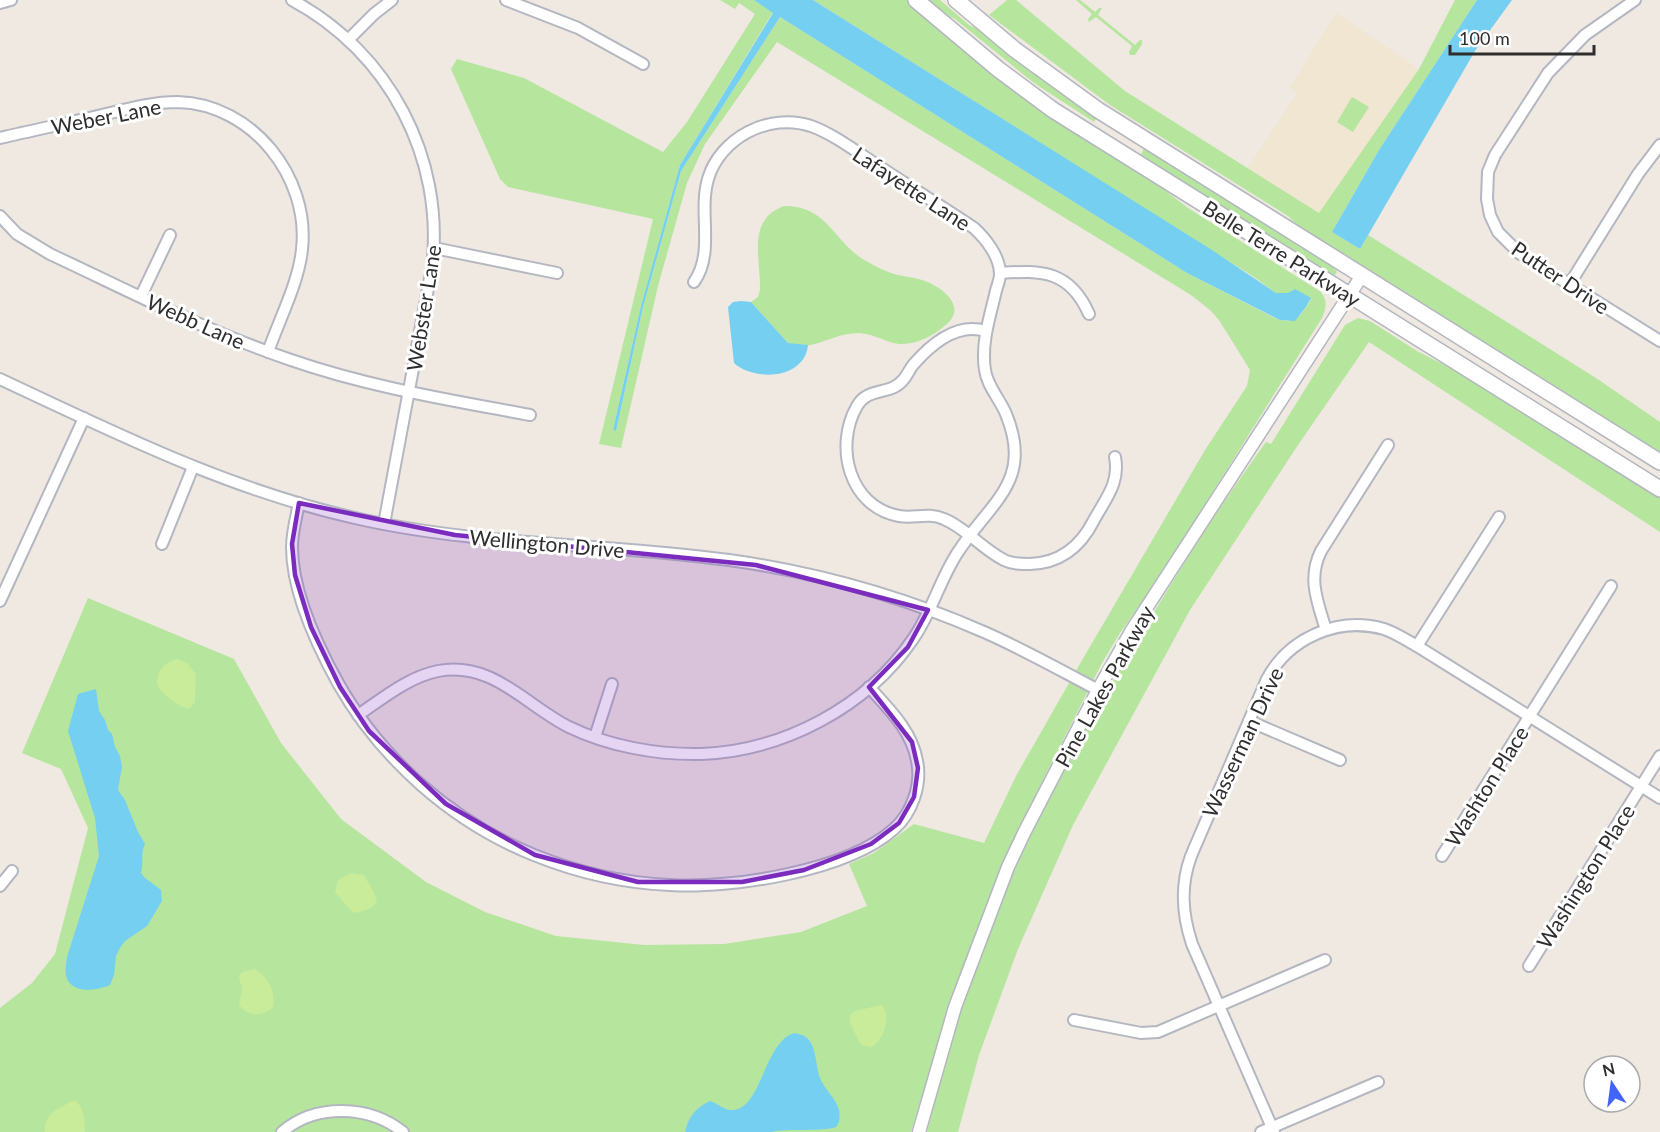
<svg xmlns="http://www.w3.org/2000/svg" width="1660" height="1132" font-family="Lato,sans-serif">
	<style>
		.education { fill: #f0e6d1 }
		.green { fill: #b6e59e }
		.pitch { fill: #c9ec9a }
		.water { fill: #75cff0 }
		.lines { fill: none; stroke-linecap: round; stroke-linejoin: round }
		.minor-casing { stroke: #b4b7c1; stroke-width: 14 }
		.tertiary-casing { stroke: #b4b7c1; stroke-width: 15 }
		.secondary-casing { stroke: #b4b7c1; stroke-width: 18 }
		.minor { stroke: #fff; stroke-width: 10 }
		.tertiary { stroke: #fff; stroke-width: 12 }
		.secondary { stroke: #fff; stroke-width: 15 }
		.marked { fill: #7b2cbf; fill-opacity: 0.2; stroke: #7b2cbf; stroke-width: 4.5; stroke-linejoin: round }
		.labels { text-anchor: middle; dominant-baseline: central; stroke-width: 6; stroke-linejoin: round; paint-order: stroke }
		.street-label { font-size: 21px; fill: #2e2e2e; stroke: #fff }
	</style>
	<rect width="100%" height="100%" fill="#efe9e1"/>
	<polygon class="education" points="1336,13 1419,69 1320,213 1247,169 1297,93 1290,87"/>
	<g class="green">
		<path d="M720,0h34l19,12 -93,153 -39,141 -28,124 3,1 27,-124 38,-136 99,-154 407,256 88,45c20,8 27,-3 36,-19l-23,-6h-12l-22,-16 -441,-277h95l28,26 214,153 38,29 133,84c7,9 5,16 1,26l-162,258 -40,57 -18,30 -63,125 -47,102 -37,98 -44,144h-911v-124l32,-25 23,-29 33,-126 -27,-59 -39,-16 66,-155 146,61 47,84 60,76 85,63 59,30 71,24 88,9 80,-1 77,-12 66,-26 -18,-42 25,-11 40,-29 70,19 32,-67 65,-114 124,-212 42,-64 3,-16 -31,-50 -9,-10 -19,-15 -414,-253 -72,102 -18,39 -29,103 -37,162 -22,-4 54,-225 -145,-32 -8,-8 -49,-110 6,-10 67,19 139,74 24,-30 68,-108 -16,-11 -4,6z"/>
		<polygon points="924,0 940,0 969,25 983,31 1097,117 1094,122 1034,83 955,19 940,12"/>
		<polygon points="1007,0 1016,0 1125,91 1319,213 1419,69 1455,0 1477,0 1379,150 1332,232 1360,249 1368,235 1596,378 1660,422 1660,456 1305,233 1288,216 1110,105 989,15"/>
		<polygon points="1076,0 1080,0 1095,12 1099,8 1102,8 1098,15 1135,45 1140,40 1142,40 1142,44 1135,55 1130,55 1129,52 1132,46 1096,17 1089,22 1088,19 1092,14"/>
		<polygon points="1352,97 1369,107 1353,132 1337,122"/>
		<polygon points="1145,146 1332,265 1337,272 1333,278 1140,157"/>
		<path d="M784,206c46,0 49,38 84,56 8,5 17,9 26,12 10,3 21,3 31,7 17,6 41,25 23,42 -15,14 -38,26 -58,19 -11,-4 -19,-8 -31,-9 -20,0 -35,10 -53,13 -6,0 -12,-2 -18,-3l-37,-41 7,-5 2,-7c1,-31 -14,-70 24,-84z"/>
		<path d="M1358,318l12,3 47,30 47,24 196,122v35l-291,-190 -73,106 -106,162 -117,215 -55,124 -39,106 -21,77h-31c14,-56 29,-112 49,-166 42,-117 101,-227 166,-334 39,-65 79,-128 124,-190l5,2 74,-119z"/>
	</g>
	<g class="pitch">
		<path d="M177,659l10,4 9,11 -1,28 -6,7c-10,-2 -27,-15 -32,-24 -1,-13 7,-23 20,-26z"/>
		<polygon points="350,873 364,875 377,898 375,904 371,908 357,913 351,911 335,892 338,880"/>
		<path d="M254,969c14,7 22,23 19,38 -10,10 -27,10 -34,-3l3,-15 -3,-12 3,-5z"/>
		<path d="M881,1005c12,10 2,37 -10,42l-10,-2 -11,-22v-8l5,-4z"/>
		<path d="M72,1101h4c8,7 9,21 9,31h-40c-1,-19 13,-23 27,-31z"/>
	</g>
	<g class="water">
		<polygon points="754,0 813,0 1212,250 1276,293 1288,293 1295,289 1311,298 1306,307 1295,321 1280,320 1187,273 780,17 681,171 643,307 616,431 613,430 641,306 680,165 773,13"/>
		<polygon points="1477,0 1512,0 1475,51 1360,249 1332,232 1379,150"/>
		<path d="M741,301l10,1 37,41 20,2c-3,34 -53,37 -74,18l-6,-56 5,-5z"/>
		<path d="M96,689l3,22 6,9 3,10 4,4 3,13 5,9 2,11 -4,23 7,10 13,32 7,12c-5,10 -1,18 -4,29l4,5 16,12 1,11 -15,25 -22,15 -5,7 -4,8 -2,19 -4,10c-12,5 -33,9 -42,-4 -4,-7 -2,-16 -1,-24l32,-101 -4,-38 -27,-87 10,-37z"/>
		<path d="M794,1033c5,1 10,2 13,5 10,9 8,27 13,40 4,11 16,20 19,32 1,5 1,13 -3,17 -13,5 -48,1 -64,5h-87c3,-14 11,-25 25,-31 7,2 14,9 21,9 31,1 32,-67 63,-77z"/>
	</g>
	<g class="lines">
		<defs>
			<g id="minor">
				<path d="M292,0c97,52 153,158 140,267l-48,257"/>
				<polyline points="506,0 578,28 643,64"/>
				<polyline points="1635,0 1585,35 1548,73 1495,155 1488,172 1487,199 1490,215 1498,232 1519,253 1660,341"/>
				<polyline points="0,3 11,0"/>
				<polyline points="348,40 374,14 392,0"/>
				<path d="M0,138c34,-8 68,-15 102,-23 25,-6 50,-13 76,-13 74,2 132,75 124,147 -3,33 -23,71 -34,103"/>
				<path d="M0,216l17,18 33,20c79,37 158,78 241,106 78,27 159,40 239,55"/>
				<polyline points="434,248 557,273"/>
				<path d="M1000,273c43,-3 70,-2 89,41"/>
				<polyline points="1569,285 1638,174 1660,145"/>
				<polyline points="141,296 170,235"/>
				<path d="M986,331c-29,-9 -55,13 -73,34 -4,5 -6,11 -10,15 -13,16 -34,6 -46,26 -23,40 -8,101 42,110 15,3 29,-4 45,3 22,9 38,30 60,41 8,4 17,4 26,4 30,-1 51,-18 64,-44 12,-22 26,-37 21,-63"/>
				<path d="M0,379c115,54 230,111 355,139 122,28 250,25 374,42 86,12 175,37 255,72 39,17 76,38 114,58"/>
				<path d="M299,503c-3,15 -7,30 -7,44 0,45 25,98 46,136 43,76 114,139 196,172 42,17 90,28 136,30 61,4 177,-14 224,-56 18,-16 28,-44 23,-68 -5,-30 -28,-52 -48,-74"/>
				<polyline points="162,544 193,467"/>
				<polyline points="0,601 84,418"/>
				<path d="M1326,630c-8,-27 -19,-51 -5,-79l67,-106"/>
				<polyline points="1417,646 1499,517"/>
				<path d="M358,715c24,-16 50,-38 80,-44 55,-10 87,34 131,56 39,19 88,28 132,27 82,-3 166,-47 212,-115 19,-27 27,-60 45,-87 32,-50 76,-70 48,-138 -6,-15 -19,-28 -21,-44 -4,-25 4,-51 10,-75 1,-7 5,-14 5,-21 0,-17 -14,-35 -26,-46 -33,-22 -67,-43 -100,-65 -20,-13 -41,-29 -63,-37 -42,-14 -91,12 -103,53 -10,34 7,73 -14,103"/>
				<polyline points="1249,721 1340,760"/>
				<polyline points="595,737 612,684"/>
				<polyline points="1442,856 1611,586"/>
				<polyline points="0,886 12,871"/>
				<polyline points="1529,966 1660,756"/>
				<polyline points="1074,1020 1141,1033 1158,1032 1325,960"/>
				<path d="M282,1132c34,-29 87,-27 121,0"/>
				<polyline points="1261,1132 1378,1082"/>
				<path d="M1274,1132l-82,-188c-10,-30 -12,-58 -1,-88l76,-177c22,-41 71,-63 117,-50 12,4 22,11 33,17l243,152"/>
			</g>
			<polyline id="tertiary" points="919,1132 955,1007 1008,867 1024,833 1098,690 1132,630 1361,277"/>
			<g id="secondary">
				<polyline points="916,0 998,69 1053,110 1660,489"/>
				<polyline points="956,0 1014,49 1098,110 1660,462"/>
			</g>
		</defs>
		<use href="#minor" class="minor-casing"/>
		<use href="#tertiary" class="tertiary-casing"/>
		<use href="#secondary" class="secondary-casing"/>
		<use href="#minor" class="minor"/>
		<use href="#tertiary" class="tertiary"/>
		<use href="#secondary" class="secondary"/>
	</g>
	<path class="marked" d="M299,503l156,32 301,30 172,45 -20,37 -39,40 43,55 6,26 -4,29 -15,26 -28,21 -67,26 -62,12h-104l-103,-27 -89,-51 -77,-73 -29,-44 -29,-60 -16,-52 -3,-31z"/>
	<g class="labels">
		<g class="street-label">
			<text transform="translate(106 116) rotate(-11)">Weber Lane</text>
			<text transform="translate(912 188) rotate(33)">Lafayette Lane</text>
			<text transform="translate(1282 253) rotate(32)">Belle Terre Parkway</text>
			<text transform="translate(1561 277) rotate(34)">Putter Drive</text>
			<text transform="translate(423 308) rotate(-81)">Webster Lane</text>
			<text transform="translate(196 321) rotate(24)">Webb Lane</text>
			<text transform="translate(547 543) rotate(5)">Wellington Drive</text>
			<text transform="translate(1104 686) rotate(-61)">Pine Lakes Parkway</text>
			<text transform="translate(1242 742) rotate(-65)">Wasserman Drive</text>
			<text transform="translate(1486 786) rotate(-58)">Washton Place</text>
			<text transform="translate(1585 876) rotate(-58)">Washington Place</text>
		</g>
	</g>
	<g transform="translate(1612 1084) rotate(347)"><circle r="28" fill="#ffffff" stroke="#ababab" stroke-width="1.5"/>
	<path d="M0-4.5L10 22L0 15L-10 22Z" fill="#4264fb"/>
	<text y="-9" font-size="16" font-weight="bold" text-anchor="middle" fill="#2e2e2e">N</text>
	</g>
	<path d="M1450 45v9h144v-9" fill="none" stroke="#2e2e2e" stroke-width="3"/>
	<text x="1459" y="45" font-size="18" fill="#2e2e2e" stroke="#ffffff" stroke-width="4.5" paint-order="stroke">100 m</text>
</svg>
